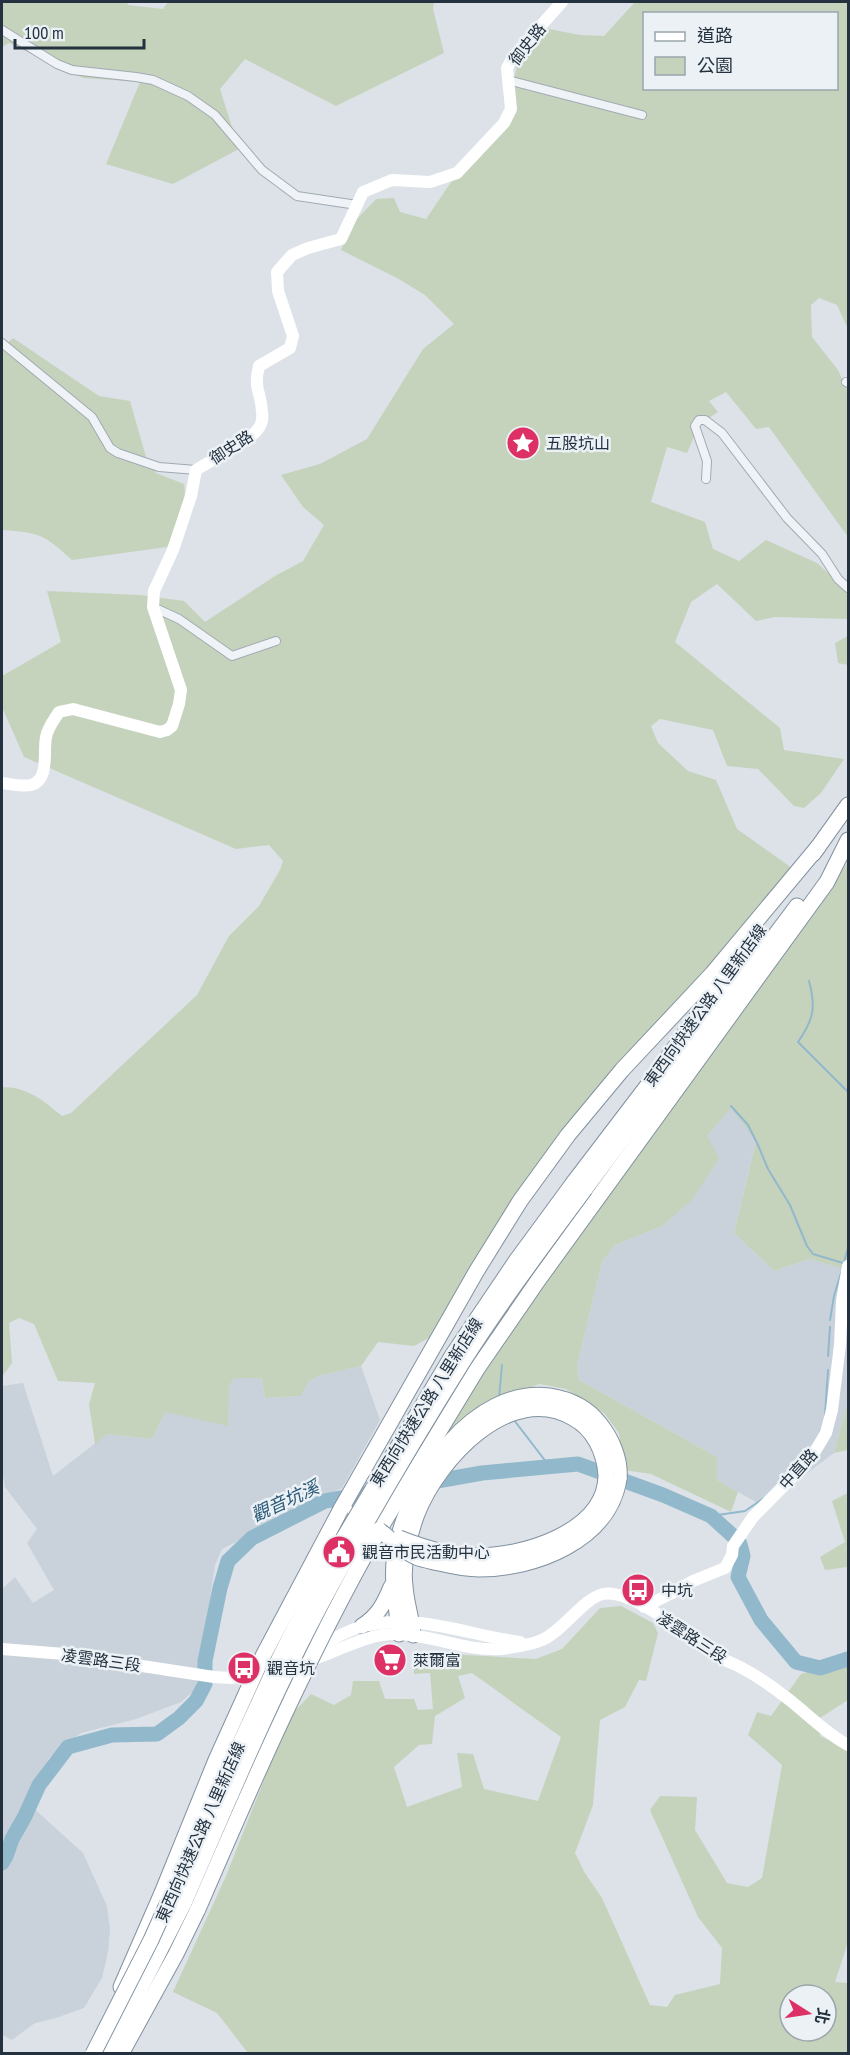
<svg xmlns="http://www.w3.org/2000/svg" width="850" height="2055" font-family="'PT Sans Narrow','Noto Sans TC',sans-serif">
	<style>
		.built { fill: #c9d2da }
		.green { fill: #c5d3bc; fill-rule: evenodd }
		.lines { fill: none; stroke-linecap: round; stroke-linejoin: round }
		.stream { stroke: #92b8cc; stroke-width: 2 }
		.river { stroke: #92b8cc; stroke-width: 15 }
		.street-casing { stroke: #a1aab2; stroke-width: 10 }
		.highway-casing { stroke: #8292a0; stroke-width: 17 }
		.street { stroke: #eff2f6; stroke-width: 8 }
		.secondary { stroke: #fff; stroke-width: 12 }
		.highway { stroke: #fff; stroke-width: 15 }
		.highway-bridge-casing { stroke: #8292a0; stroke-width: 17; stroke-linecap: butt }
		.highway-bridge { stroke: #fff; stroke-width: 15 }
		.labels { text-anchor: middle; dominant-baseline: central; stroke-width: 5; stroke-linejoin: round; paint-order: stroke }
		.street-label { font-size: 16px; fill: #243240; stroke: #ebf1f5 }
		.poi-label { font-size: 16px; fill: #243240; stroke: #ebf1f5; text-anchor: start }
		.water-label { font-size: 18px; font-style: italic; fill: #2a5978; stroke: #ebf1f5 }
	</style>
	<rect width="100%" height="100%" fill="#dce2e8"/>
	<g class="built">
		<polygon points="731,1107 756,1140 734,1233 774,1271 810,1259 848,1269 848,1401 834,1453 763,1506 717,1480 717,1457 579,1380 577,1366 602,1262 615,1245 662,1226 707,1136"/>
		<polygon points="361,1366 380,1420 342,1488 222,1549 215,1565 196,1689 181,1702 136,1719 81,1733 49,1758 29,1804 83,1853 107,1906 110,1929 108,1952 102,1978 84,2008 56,2018 35,2023 12,2040 2,2035 2,1589 15,1577 33,1603 54,1590 27,1543 37,1529 5,1487 2,1470 2,1386 23,1383 53,1476 107,1434 152,1439 165,1412 229,1387 234,1378 261,1378 265,1398 301,1396 309,1381 318,1376"/>
	</g>
	<g class="green">
		<polygon points="2,2 127,2 128,5 163,9 168,2 434,2 433,9 444,53 336,106 245,59 220,89 239,149 173,184 106,164 140,82 83,78 9,43 2,47"/>
		<path d="M635,2h213v327l-11,-24 -18,-7 -8,7 1,32 26,33 10,22v145l-79,-110 -13,2 -30,-37 -17,9 9,11 -19,13 -12,28 -20,-6 -16,55 54,20 8,27 26,12 27,-21 51,23 31,28v28l-73,-2 -19,4 -39,-37 -26,18 -16,40 105,86 4,22 60,9 -23,34 -17,15 -10,-2 -36,-37 -31,-3 -14,-36 -53,-11 -9,7 7,17 30,28 28,9 21,49 55,39 -270,319 -88,148 -20,11 -36,-4 -17,24 -43,10 -9,5 -8,15 -36,2 -4,-20h-27l-5,9 -1,39 -63,-14 -13,27 -45,-5 -12,10 -6,-40 6,-21 -37,-2 -24,-57 -15,-6 -10,5 3,40 -10,14v-290c25,0 41,13 60,29l9,-3 126,-118 32,-59 30,-30 21,-36 3,-9 -14,-16 -33,4 -212,-92 -22,-50v-31l59,-34 -14,-51 93,4 44,6 21,21 70,-46 28,-15 21,-36 -21,-18 -22,-32 39,-11 47,-25 56,-90 31,-25 -29,-29 -28,-17 -56,-28 13,-28 22,-23 18,-1 6,14 26,7 34,-50 53,-53 -1,-26 6,-31 26,-31 36,7 24,1zM644,14h192v74h-192z"/>
		<path d="M13,338l86,58 31,5 16,56 10,16 28,11c4,23 -8,43 -17,63l-95,13c-29,-26 -31,-27 -70,-30v-182z"/>
		<polygon points="848,636 848,665 838,663 835,643"/>
		<polygon points="848,862 848,1270 810,1259 774,1271 734,1233 756,1141 731,1108 707,1136 719,1158 693,1199 662,1226 615,1245 602,1262 577,1366 579,1380 717,1457 717,1480 738,1492 731,1512 651,1474 624,1470 619,1433 604,1413 566,1389 539,1384 493,1403 443,1438 436,1434 584,1222 686,1089"/>
		<polygon points="848,1401 848,1450 834,1453"/>
		<polygon points="848,1493 848,1567 825,1570 820,1557 845,1542 832,1501"/>
		<path d="M621,1606l32,17 5,10 -12,48 -7,-1 -14,27 -25,13 -7,85 -18,48 10,20 17,25 48,107 17,2 8,-12 45,-11 2,-36 -24,-31 -48,-107 10,-14 37,1 -2,33 32,53 21,4 14,-9 20,-113 -34,-30 9,-23 14,4 30,-42 47,-15v41l-28,18v18l28,13v193l-13,40 13,1v70h-600l-31,-40 -44,-21 53,-116 63,-159 22,-23 23,11 17,-10 2,-14h26l6,18h29l4,11 15,-1 -3,-36 -16,1 -1,-22 123,7 26,-10 38,-41zM472,1673l89,64 -23,64 -54,-12 -11,-35 -16,-1 5,34 -55,20 -13,-40 25,-22 13,-1 3,-28 30,-18 -7,-22zM790,1995h36v36h-36z"/>
	</g>
	<g class="lines">
		<g class="stream">
			<path d="M809,981c7,26 5,38 -11,61l50,50"/>
			<polyline points="731,1106 748,1125 758,1145 768,1169 790,1205 807,1246 813,1254 843,1263"/>
			<polyline points="844,1262 848,1248"/>
			<polyline points="830,1320 834,1296 841,1273"/>
			<polyline points="828,1356 830,1327"/>
			<polyline points="499,1398 502,1365"/>
			<polyline points="825,1415 828,1370"/>
			<polyline points="514,1420 550,1467"/>
			<polyline points="711,1516 745,1511 764,1498"/>
		</g>
		<g class="river">
			<polyline points="740,1544 743,1556 738,1577 761,1620 796,1662 820,1668 848,1659"/>
			<polyline points="2,1863 6,1856 12,1839 25,1816 39,1785 68,1747 112,1735 157,1734 179,1718 196,1701 205,1684 205,1661 220,1588 228,1561 252,1538 325,1501 482,1473 578,1464 663,1495 711,1516 733,1536"/>
		</g>
		<defs>
			<g id="street">
				<polyline points="2,30 57,64 72,70 136,77 153,80 188,96 215,115 262,170 297,196 357,205"/>
				<polyline points="508,80 642,115"/>
				<polyline points="2,343 92,417 110,448 118,453 159,467 196,470"/>
				<polyline points="846,382 848,383"/>
				<polyline points="706,479 707,461 695,426 699,420 705,420 722,433 787,518 822,554 838,579 848,588"/>
				<polyline points="153,607 179,619 232,656 276,641"/>
			</g>
			<g id="highway">
				<polyline points="818,847 712,974 622,1070 568,1135 520,1201 476,1272 341,1509 379,1530 477,1369 539,1279 827,882 848,840"/>
				<polyline points="813,854 848,805"/>
				<polyline points="574,1182 651,1081 749,944"/>
				<polyline points="585,1189 797,906"/>
				<path d="M362,1626c16,-10 22,-22 29,-39"/>
				<path d="M399,1634c-2,-34 -10,-56 -2,-91 15,-65 76,-156 152,-147 20,3 39,12 51,28 12,15 21,36 19,55"/>
				<path d="M413,1635c-1,-16 -7,-32 -8,-49 -3,-23 4,-50 12,-72 21,-54 93,-133 156,-96 21,11 31,34 33,56"/>
				<polyline points="121,1987 162,1893"/>
				<polyline points="107,2054 184,1903"/>
				<polyline points="121,2054 176,1954 198,1909"/>
			</g>
		</defs>
		<use href="#street" class="street-casing"/>
		<use href="#highway" class="highway-casing"/>
		<use href="#street" class="street"/>
		<g class="secondary">
			<path d="M2,783c8,1 21,4 29,2 19,-5 12,-34 15,-48 2,-10 8,-17 13,-25l14,-3 87,23 7,-2 5,-4 7,-22 2,-14 -28,-83 1,-16 19,-41 18,-54 5,-26c14,-9 54,-29 62,-41 4,-5 5,-11 4,-17 -1,-21 -9,-23 -3,-46l31,-18 3,-12 -15,-45 -1,-19 15,-17 16,-7 33,-9 22,-47 29,-12 38,2 27,-9 47,-50 7,-14 -4,-41 6,-11 49,-55"/>
			<polyline points="644,1607 672,1593 693,1581 725,1568 732,1555 733,1546 753,1517 811,1458 826,1433 832,1410 840,1345 842,1301 848,1266"/>
			<polyline points="2,1649 64,1654 214,1677 231,1678 262,1673"/>
			<path d="M314,1649c16,-8 32,-19 50,-23 53,-13 104,9 156,16"/>
			<path d="M308,1661c31,-9 57,-28 90,-27 35,1 69,18 104,15 12,-2 29,-4 40,-9 21,-9 42,-42 61,-46 31,-6 91,48 118,64 7,4 14,6 21,10 15,8 31,19 45,30 21,16 38,35 61,47"/>
		</g>
		<use href="#highway" class="highway"/>
		<defs>
			<g id="highway-bridge">
				<path d="M379,1530c11,8 24,22 37,27 7,3 15,4 23,6 13,3 27,6 40,6 56,0 130,-28 140,-90"/>
				<path d="M399,1538c23,9 50,18 75,18 47,1 133,-24 132,-82"/>
				<polyline points="162,1893 216,1760 263,1656 341,1509"/>
				<path d="M184,1903c47,-108 92,-218 149,-321 41,-74 84,-147 129,-219 38,-60 81,-117 123,-174"/>
				<path d="M198,1909c56,-130 111,-256 181,-379"/>
				<polyline points="93,2054 151,1940 230,1765 279,1659 321,1576 452,1356 516,1261 574,1182"/>
			</g>
		</defs>
		<use href="#highway-bridge" class="highway-bridge-casing"/>
		<use href="#highway-bridge" class="highway-bridge"/>
	</g>
	<defs>
		<symbol id="sight-disc" viewBox="-11 -11 22 22"><circle r="9.5" fill="#dd3166" stroke="#ebf1f5"/><path d="M0-6L1.8-2.2L6-1.7L2.9 1.2L3.7 5.4L0 3.3L-3.7 5.4L-2.9 1.2L-6-1.7L-1.8-2.2Z" fill="#fff"/></symbol>
		<symbol id="civic-disc" viewBox="-11 -11 22 22"><circle r="9.5" fill="#dd3166" stroke="#ebf1f5"/><path d="M-.6-6.5H3V-4.5H.6V-3L4-1V1h2V6H-6V1h2V-1L-.6-3ZM-1.2 2.5V6h2.4V2.5Z" fill="#fff"/></symbol>
		<symbol id="bus-disc" viewBox="-11 -11 22 22"><circle r="9.5" fill="#dd3166" stroke="#ebf1f5"/><path d="M-5-6H5V4H4V6H2V4H-2V6H-4V4H-5ZM-3.5-4V0h7V-4ZM-3.5 1.2v1.5H-2V1.2ZM2 1.2v1.5H3.5V1.2Z" fill="#fff"/></symbol>
		<symbol id="supermarket-disc" viewBox="-11 -11 22 22"><circle r="9.5" fill="#dd3166" stroke="#ebf1f5"/><path d="M-6-5.5h2.5l.6 2H6L4.5 2H-2.5L-4.4-4H-6ZM-1.5 3.2a1.3 1.3 0 1 0 .1 0ZM3 3.2a1.3 1.3 0 1 0 .1 0Z" fill="#fff"/></symbol>
	</defs>
	<g fill-rule="evenodd">
		<use href="#sight-disc" x="504" y="424" width="38" height="38"/>
		<use href="#civic-disc" x="320" y="1533" width="38" height="38"/>
		<use href="#bus-disc" x="619" y="1571" width="38" height="38"/>
		<use href="#supermarket-disc" x="371" y="1641" width="38" height="38"/>
		<use href="#bus-disc" x="225" y="1649" width="38" height="38"/>
	</g>
	<g class="labels">
		<g class="street-label">
			<text transform="translate(527 44) rotate(-52)">御史路</text>
			<text transform="translate(231 447) rotate(-33)">御史路</text>
			<text transform="translate(705 1005) rotate(-54)">東西向快速公路 八里新店線</text>
			<text transform="translate(426 1402) rotate(-58)">東西向快速公路 八里新店線</text>
			<text transform="translate(798 1469) rotate(-48)">中直路</text>
			<text transform="translate(692 1637) rotate(33)">凌雲路三段</text>
			<text transform="translate(101 1660) rotate(8)">凌雲路三段</text>
			<text transform="translate(200 1832) rotate(-66)">東西向快速公路 八里新店線</text>
		</g>
		<g class="poi-label">
			<text x="546" y="443">五股坑山</text>
			<text x="362" y="1552">觀音市民活動中心</text>
			<text x="661" y="1590">中坑</text>
			<text x="413" y="1660">萊爾富</text>
			<text x="267" y="1668">觀音坑</text>
		</g>
		<g class="water-label">
			<text transform="translate(285 1501) rotate(-25)">觀音坑溪</text>
		</g>
	</g>
	<rect width="850" height="2055" fill="none" stroke="#243240" stroke-width="6"/>
	<rect x="643" y="12" width="195" height="78" fill="#ebf1f5" stroke="#9ba5ad" stroke-width="1.5"/>
	<rect x="655" y="32" width="30" height="9" fill="#ffffff" stroke="#9ba5ad" stroke-width="1.5"/>
	<text x="697" y="42" font-size="18" fill="#243240">道路</text>
	<rect x="655" y="57" width="30" height="18" fill="#c5d3bc" stroke="#9ba5ad" stroke-width="1.5"/>
	<text x="697" y="72" font-size="18" fill="#243240">公園</text>
	<g transform="translate(808 2013) rotate(102)"><circle r="28" fill="#ebf1f5" stroke="#9ba5ad" stroke-width="1.5"/>
	<path d="M0-4.5L10 22L0 15L-10 22Z" fill="#dd3166"/>
	<text y="-9" font-size="16" font-weight="bold" text-anchor="middle" fill="#243240">北</text>
	</g>
	<path d="M15 39v9h129v-9" fill="none" stroke="#243240" stroke-width="3"/>
	<text x="24" y="39" font-size="18" fill="#243240" stroke="#ebf1f5" stroke-width="4.5" paint-order="stroke">100 m</text>
</svg>
